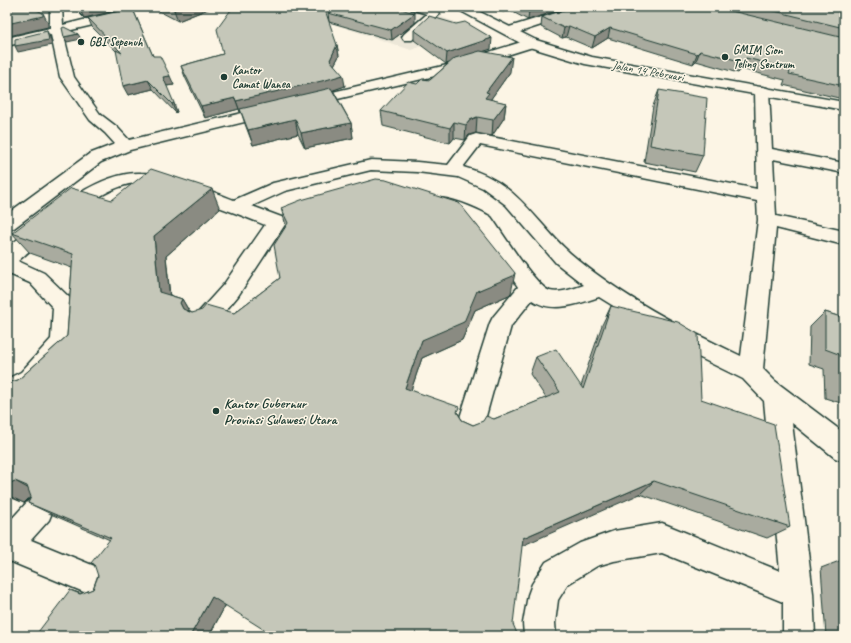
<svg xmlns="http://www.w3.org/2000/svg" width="851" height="643" font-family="Caveat,sans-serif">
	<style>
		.built { fill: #ece7d8 }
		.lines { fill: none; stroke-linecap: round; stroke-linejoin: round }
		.minor-casing { stroke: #1f3d34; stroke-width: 3 }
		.major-casing { stroke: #1f3d34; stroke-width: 3 }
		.minor { fill: #fcf5e5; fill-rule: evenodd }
		.major { fill: #fcf5e5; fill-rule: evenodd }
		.wall { fill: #a9ab9f; stroke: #1f3d34 }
		.shaded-wall { fill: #8a8b82; stroke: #1f3d34 }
		.building { fill: #c5c7b9; stroke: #1f3d34 }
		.poi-dot { fill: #1f3d34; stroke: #fcf5e5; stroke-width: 1.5 }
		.labels { text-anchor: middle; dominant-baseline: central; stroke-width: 3; stroke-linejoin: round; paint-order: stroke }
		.far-poi-label { font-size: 12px; font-weight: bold; fill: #1f3d34; stroke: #fcf5e5; text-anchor: start }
		.far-street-label { font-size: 12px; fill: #1f3d34; stroke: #fcf5e5 }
		.poi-label { font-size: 14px; font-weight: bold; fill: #1f3d34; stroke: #fcf5e5; text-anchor: start }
	</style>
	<rect width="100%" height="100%" fill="#fcf5e5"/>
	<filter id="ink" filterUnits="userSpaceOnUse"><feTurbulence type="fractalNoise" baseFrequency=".025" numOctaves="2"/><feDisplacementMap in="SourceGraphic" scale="8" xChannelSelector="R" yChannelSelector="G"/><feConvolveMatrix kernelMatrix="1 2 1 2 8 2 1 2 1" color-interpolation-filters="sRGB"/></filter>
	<g filter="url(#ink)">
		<polygon class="built" points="283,7 414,7 472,28 411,50"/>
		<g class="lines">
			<defs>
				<g id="minor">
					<polygon points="50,7 62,7 63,25 119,11 123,12 125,15 123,18 63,32 74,77 100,114 117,127 129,140 272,106 277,108 280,111 277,114 130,150 101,162 14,228 7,229 7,214 89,154 115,144 105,133 90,120 60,77 51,35 7,46 7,38 50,28"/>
					<path d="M409,7c11,0 24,-3 31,7l-28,26h-8l-2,-3 2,-3 23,-20 -16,-5z"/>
					<polygon points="574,7 592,7 590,9 514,34 506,34 504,31 506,28"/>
					<polygon points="531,39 536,40 537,43 536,46 456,71 308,106 303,105 301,102 303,99 447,65"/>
					<path d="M762,87l5,1 2,3 3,58 72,14v10l-71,-14 3,57 68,15v14l-68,-17 -13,141 12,12 69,52v28l-9,-3 -43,-35 21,170 2,43h-32v-34l-121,-49 -48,8 -17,5 -29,18 -10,16 -3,23 1,13h-32l-1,-13 5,-28 4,-11 14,-22 34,-19 34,-12 48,-8 118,48 -16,-170 -21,-22 -57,-28 -87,-54c-22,7 -46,17 -67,3l-21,26 -28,101 -4,8 -9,4 -9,-4 -4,-8 33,-104 3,-6 25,-30 -41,-62 -11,-7 -34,-11 -3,-4 3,-4c14,-4 46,10 59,18 11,15 44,69 59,74 10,3 25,-3 34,-6l-28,-22 -50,-58 -23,-17 -25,-11 -41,-5 -46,-2 -86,21 -33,15 32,12 2,5 -48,73 -26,31 -8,3 -8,-3 -3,-6 3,-6 28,-31 41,-59c-29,-12 -58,-23 -88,-32 -13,-5 -27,-10 -41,-10 -37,3 -90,54 -118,78l26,12 28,27 3,6 -2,36 -3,7 -33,37 -30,16v-23l14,-7 30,-33 2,-31 -23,-25 -23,-10v-25c34,-27 88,-77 134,-75 27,0 67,17 93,27l39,-17 98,-23 46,2 31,3 22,-29 6,-2 281,55 -2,-98 2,-3zM480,145l277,56 1,19 -17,136c-57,-27 -123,-61 -171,-103 -37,-33 -53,-72 -107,-86z"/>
					<polygon points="39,496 49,500 53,510 49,520 31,540 114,574 118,585 114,596 103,600 7,560 7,524 29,500"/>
				</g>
				<polygon id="major" points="455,7 470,7 536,40 592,57 844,102 844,110 585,64 526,46 457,9"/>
			</defs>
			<use href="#minor" class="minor-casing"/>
			<use href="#major" class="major-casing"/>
			<use href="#minor" class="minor"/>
			<use href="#major" class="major"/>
		</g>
		<g class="wall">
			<polygon points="73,7 132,7 153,56 174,85 166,86 177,112 176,113 153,89 128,95 117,52 92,27 88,18 129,9 130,8 128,8 84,18"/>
			<polygon points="151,7 213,7 178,21"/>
			<polygon points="495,7 569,7 528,20 509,10 503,12"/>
			<polygon points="573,7 844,7 844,100 843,99 783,85 785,80 741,69 738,73 696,61 693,64 608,38 592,48 566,37 562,38 541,27 542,17"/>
			<polygon points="328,13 415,23 392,40 329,22"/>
			<polygon points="414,30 491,49 484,51 510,72 490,100 506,103 504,118 492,136 476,133 469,135 465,140 454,138 450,143 383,126 381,111 417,84 430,80 450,62 446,64 414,40"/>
			<polygon points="337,45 339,56 334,65 345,86 333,90 351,123 353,138 305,148 298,134 253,145 245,124 241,112 240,112 239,109 205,118 185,77 181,66 223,54"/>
			<polygon points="659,90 703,155 695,172 644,162 653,106"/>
			<polygon points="112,200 220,209 166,256 170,295 182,299 189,311 192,313 234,313 280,278 286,226 281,208 511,293 509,295 475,310 462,340 422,358 411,390 458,413 462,420 473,425 494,419 546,398 530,374 536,357 581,386 602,325 611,306 701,399 790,527 767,538 640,494 225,606 209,636 70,590 81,594 93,589 110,540 53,515 28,503 30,498 28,499 24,503 7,496 7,383 18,380 67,336 72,268 30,253 12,233"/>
			<polygon points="825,312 844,318 844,404 825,398 824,369 809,364 810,327"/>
			<polygon points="842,560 844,561 844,636 826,636 821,568"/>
		</g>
		<g class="shaded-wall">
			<polygon points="81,7 127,7 128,8 84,18 79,8"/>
			<polygon points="182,7 213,7 178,21 174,10"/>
			<polygon points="504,7 509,7 509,10 503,12"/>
			<polygon points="538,7 569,7 528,20 529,10"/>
			<polygon points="43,13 48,23 48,27 9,36 7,33 7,24"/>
			<polygon points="415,13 415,23 392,40 391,30"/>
			<polygon points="569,26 566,37 562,38 564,28"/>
			<polygon points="610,28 608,38 592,48 595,37"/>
			<polygon points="47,31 50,37 52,45 18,52 15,46"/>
			<polygon points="78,34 81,39 67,42 64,37"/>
			<polygon points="492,38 491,49 446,64 447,53"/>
			<polygon points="337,45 339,56 331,71 330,60"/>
			<polygon points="700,51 696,61 693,64 697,54"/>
			<polygon points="512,57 510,72 488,103 485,98 486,92"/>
			<polygon points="746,58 741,69 738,73 744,62"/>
			<polygon points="343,75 345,86 328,92 240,112 236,101"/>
			<polygon points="170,76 174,85 166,86 163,77"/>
			<polygon points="148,80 153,89 128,95 123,86"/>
			<polygon points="235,98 239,109 205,118 201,106"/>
			<polygon points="174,103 177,112 176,113 172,104"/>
			<polygon points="506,103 504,118 492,136 493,120"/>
			<polygon points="477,117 476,133 469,135 465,140 466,125 470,120"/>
			<polygon points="295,119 298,134 253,145 248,130"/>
			<polygon points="454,122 454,138 450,143 450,128"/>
			<polygon points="351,123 353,138 305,148 301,133"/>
			<polygon points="212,189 220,209 166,256 171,311 159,292 154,236"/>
			<polygon points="515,273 511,293 509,295 475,310 462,340 422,358 406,405 405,388 422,340 477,291"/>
			<polygon points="182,299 193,318 183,309 180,303"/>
			<polygon points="15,481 40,495 28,499 24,503 7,495 7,484"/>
			<polygon points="654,481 640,494 517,548 523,538"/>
			<polygon points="212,597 226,604 209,636 190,636"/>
		</g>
		<g class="building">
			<polygon points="7,7 31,7 43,13 43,16 7,24"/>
			<polygon points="130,7 132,7 153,56 160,56 170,76 163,77 174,103 172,104 148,80 123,86 116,50 122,53 88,18 129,9"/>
			<polygon points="168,7 182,7 174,10"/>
			<polygon points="233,7 324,7 337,45 330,60 343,75 326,80 236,101 235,98 201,106 181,66 223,54 217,29"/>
			<polygon points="339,7 393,7 415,13 391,30 328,13"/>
			<polygon points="524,7 538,7 529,10"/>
			<polygon points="573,7 718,7 719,8 844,38 844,86 789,74 791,69 746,58 744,62 700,51 697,54 610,28 595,37 569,26 564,28 542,17"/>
			<polygon points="758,7 844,7 844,28"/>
			<polygon points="429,16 456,24 465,22 492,38 447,53 414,30"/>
			<polygon points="64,27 78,34 64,37 62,28"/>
			<polygon points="47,31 49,40 15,46 15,39"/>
			<polygon points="480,51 512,57 486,92 489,93 485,98 506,103 493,120 477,117 470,120 466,125 454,122 450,128 381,111 408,82 417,84 422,79 430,80 455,58"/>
			<polygon points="331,88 351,123 301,133 295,119 248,130 240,109"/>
			<polygon points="659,90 707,98 703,155 650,145"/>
			<polygon points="151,169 212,189 154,236 159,292 182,299 180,303 183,309 192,313 202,310 206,305 234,313 280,278 274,245 288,223 281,208 301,200 376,179 386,180 459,203 515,273 513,276 477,291 464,322 422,340 405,388 459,407 457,412 462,420 473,425 483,421 486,416 494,419 560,392 536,357 556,349 583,389 611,306 678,322 698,334 701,399 774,424 790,527 654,481 523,538 513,624 518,636 274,636 212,597 190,636 35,636 70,590 80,594 93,589 98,576 94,564 91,563 111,538 28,503 31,497 27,486 15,481 7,484 7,383 18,380 67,336 73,254 12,233 71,188 112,200"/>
			<polygon points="825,312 844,318 844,385 843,384 841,355 825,349"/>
			<polygon points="842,560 844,561 844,577"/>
		</g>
	</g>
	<g class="poi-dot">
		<circle cx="81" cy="42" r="4"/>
		<circle cx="725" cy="57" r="4"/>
		<circle cx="224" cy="77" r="4"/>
		<circle cx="216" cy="411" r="4"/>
	</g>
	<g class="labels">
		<g class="far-poi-label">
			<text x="89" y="42">GBI Sepenuh</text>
			<text x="733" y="50">GMIM Sion<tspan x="733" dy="14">Teling Sentrum</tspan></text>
			<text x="232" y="70">Kantor<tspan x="232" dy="14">Camat Wanea</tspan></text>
		</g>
		<g class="far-street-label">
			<text transform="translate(648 71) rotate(10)">Jalan 14 Pebruari</text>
		</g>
		<g class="poi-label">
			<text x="224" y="403">Kantor Gubernur<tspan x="224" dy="16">Provinsi Sulawesi Utara</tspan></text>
		</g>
	</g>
	<rect width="851" height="643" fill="none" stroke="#fcf5e5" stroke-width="24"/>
	<rect x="12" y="12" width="827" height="619" fill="none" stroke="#1f3d34" stroke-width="1.5" filter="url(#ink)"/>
</svg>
